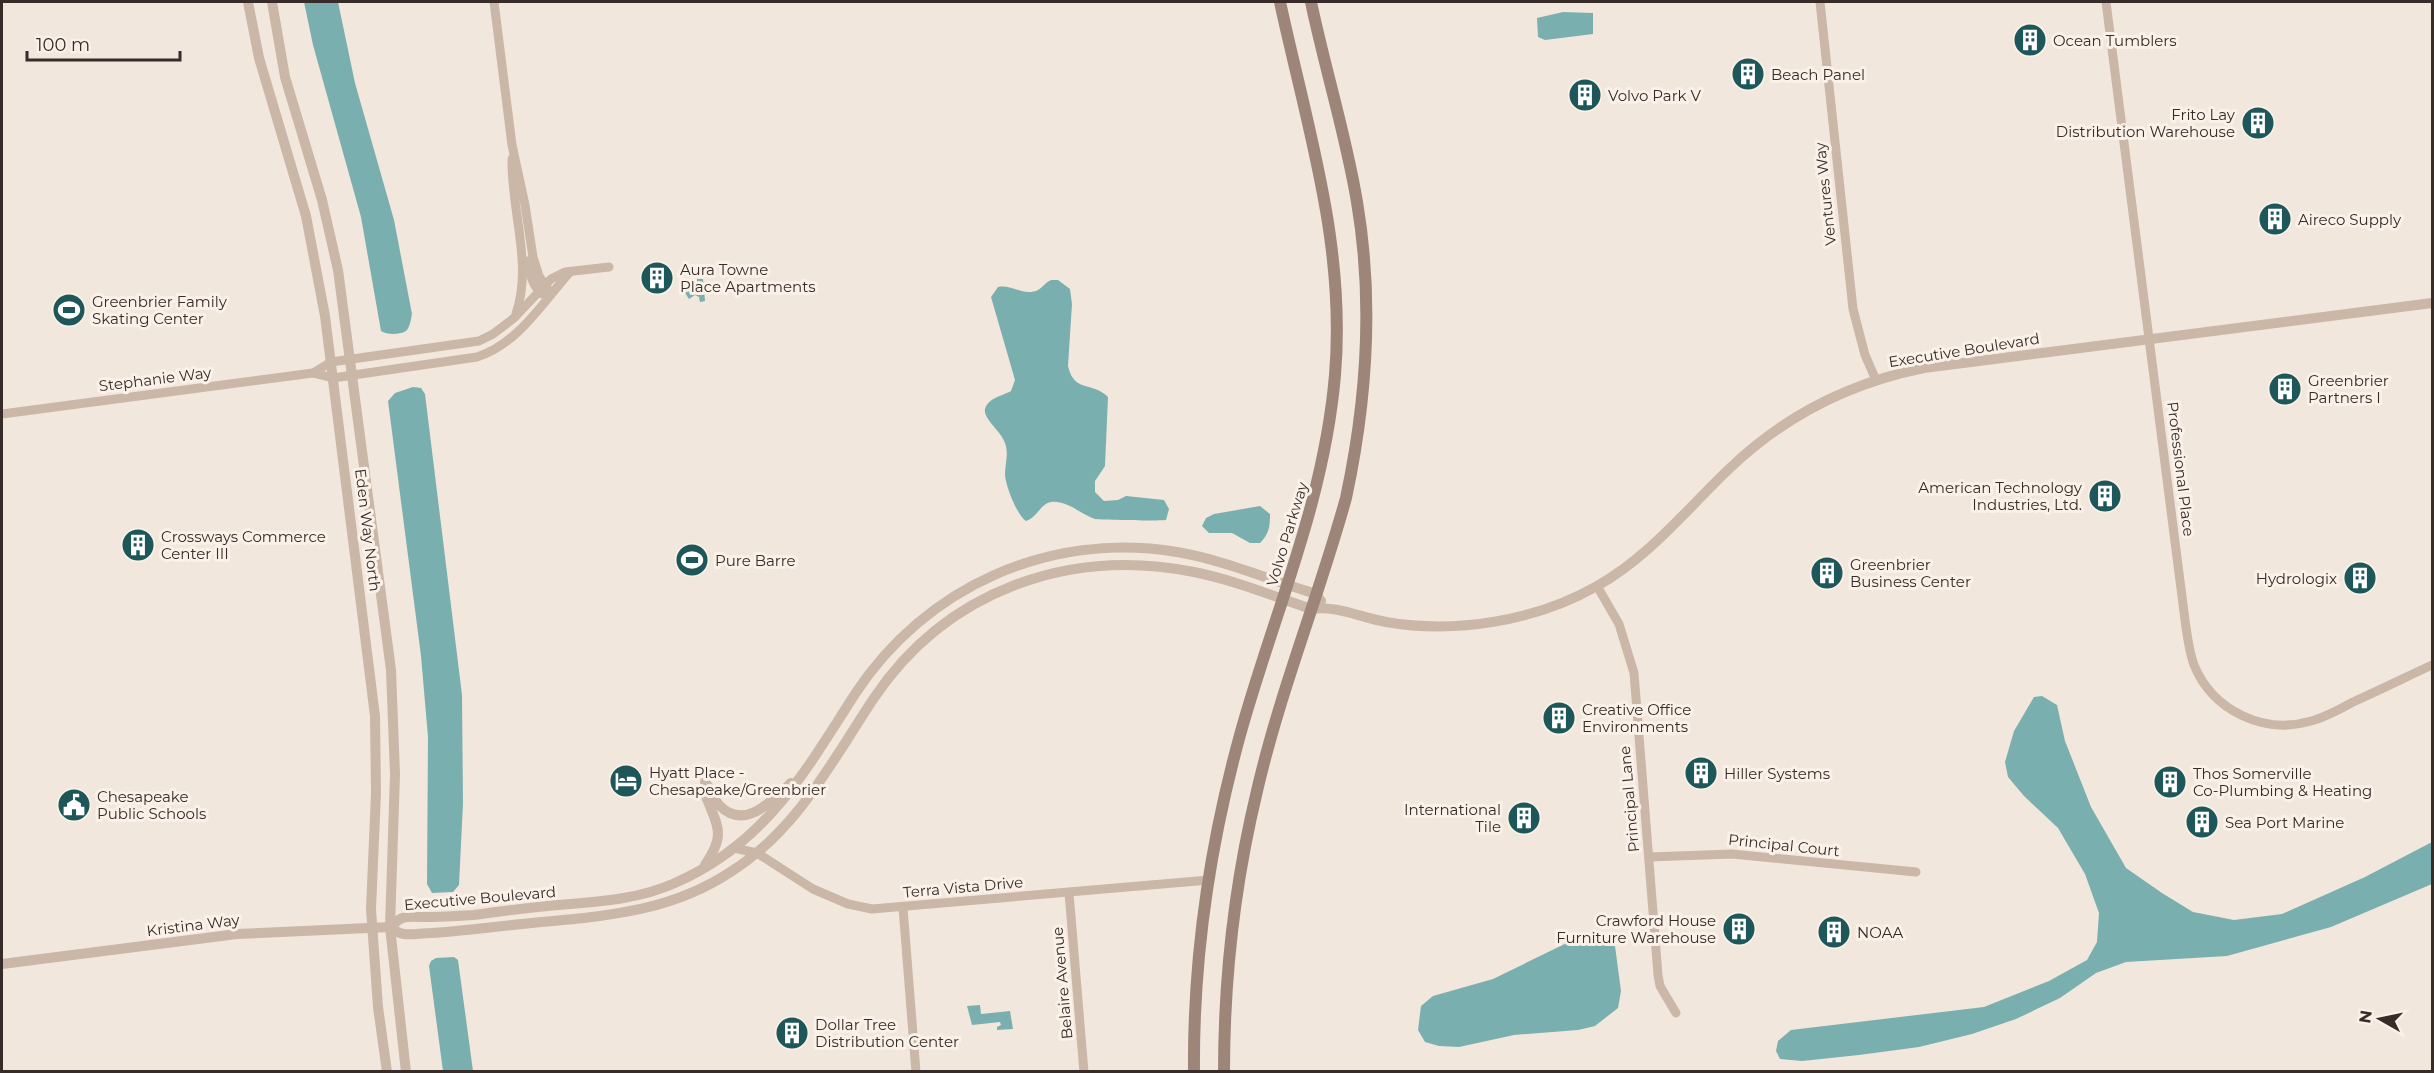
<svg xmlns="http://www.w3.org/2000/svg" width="2434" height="1073" font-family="Montserrat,sans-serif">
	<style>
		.water { fill: #7aafb0 }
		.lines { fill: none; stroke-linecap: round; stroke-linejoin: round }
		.minor { stroke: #cab7a7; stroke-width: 9 }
		.tertiary { stroke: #cab7a7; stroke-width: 10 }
		.secondary { stroke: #9e8579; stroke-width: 12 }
		.labels { text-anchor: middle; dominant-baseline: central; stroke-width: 6; stroke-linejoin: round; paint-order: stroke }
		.poi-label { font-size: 15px; fill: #372c28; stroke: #faf1e8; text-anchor: start }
		.street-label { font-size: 15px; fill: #372c28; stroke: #faf1e8 }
	</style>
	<rect width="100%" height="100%" fill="#f2e7dc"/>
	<g class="water">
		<path d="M304,2h34l17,81 39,137 18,94c-1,5 -2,12 -5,16 -5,5 -20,5 -26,1l-20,-114 -48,-172z"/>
		<polygon points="1563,12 1593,13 1593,34 1545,40 1538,37 1537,18"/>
		<polygon points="697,279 703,279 705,301 700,302 699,297 695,295 689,299 685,293 687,285 694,288 697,284"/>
		<path d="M1051,280h7l12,9 2,15 -4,62c6,27 24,15 40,31l-3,69 -10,15v11l9,9 14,-1 8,-4 38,4 5,9 -3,11c-4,1 -66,0 -71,-1 -13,-4 -28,-19 -44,-17 -11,2 -14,16 -25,19 -9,-6 -20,-34 -21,-46 0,-11 4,-21 0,-32 -4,-12 -22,-24 -20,-34 3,-11 17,-13 26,-18l4,-11 -24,-83 7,-10c14,-3 26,10 40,3 5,-3 8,-8 13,-10z"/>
		<polygon points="413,387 421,388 425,394 462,695 463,803 459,885 453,892 432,893 427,884 428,737 421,656 388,401 395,393"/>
		<path d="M1260,506l10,8c0,13 -1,20 -10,29h-10l-18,-10h-23l-7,-7 4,-8 8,-4z"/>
		<polygon points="2042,696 2057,705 2065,741 2091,807 2126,868 2162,893 2193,912 2234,920 2282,914 2365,877 2432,842 2432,884 2331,927 2227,956 2126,962 2096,973 2060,998 2016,1019 1972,1034 1919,1047 1859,1055 1802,1061 1780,1059 1776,1051 1778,1041 1791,1030 1984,1007 2049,981 2087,960 2097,942 2099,913 2085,874 2058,828 2024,796 2008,777 2005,762 2014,731 2034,697"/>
		<polygon points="1599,936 1615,946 1621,991 1618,1008 1595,1026 1578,1030 1514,1035 1459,1047 1439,1046 1425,1042 1418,1030 1421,1006 1433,996 1493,979 1579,937"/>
		<polygon points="454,957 458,960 473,1071 443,1071 429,966 431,961 436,958"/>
		<polygon points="980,1005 981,1014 1010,1011 1013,1029 997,1030 997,1027 1001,1025 1000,1022 972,1025 967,1006"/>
	</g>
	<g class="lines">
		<g class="minor">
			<polyline points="494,2 512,145 525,205 533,257 539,276 548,289"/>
			<polyline points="1820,2 1853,309 1865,355 1876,380"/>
			<path d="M2106,2l79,618c2,15 4,31 9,45 19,46 70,70 117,56 15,-4 29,-12 42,-19 27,-12 53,-25 79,-37"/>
			<path d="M512,159c-1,52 21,105 4,155"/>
			<path d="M528,261c2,14 4,24 14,33"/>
			<polyline points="313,373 331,362 479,341 493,334 514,318 551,279 565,272 609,267"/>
			<path d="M2,414l311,-41 20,5 144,-21c41,-13 66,-55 93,-85"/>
			<polyline points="1597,586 1619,624 1634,673 1658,975 1660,986 1676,1013"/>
			<polyline points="734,848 757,853 813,889 848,904 872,909 1209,880"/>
			<polyline points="1649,857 1732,854 1916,872"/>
			<polyline points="1069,893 1084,1072"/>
			<polyline points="903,908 916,1072"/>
		</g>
		<g class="tertiary">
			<polyline points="248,2 259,58 306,216 325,316 375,716 376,793 371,909 378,1007 387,1072"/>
			<polyline points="272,2 285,77 322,200 338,270 391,670 395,774 390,927 406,1072"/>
			<path d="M705,782c6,7 8,17 15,24 25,25 53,-6 71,-23"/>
			<path d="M705,865c22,-32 12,-39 0,-71"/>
			<path d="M390,927c4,3 9,7 14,7 8,1 18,-1 27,-1 31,-2 60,-6 91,-9 76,-8 144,-9 210,-53 66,-42 100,-110 142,-173 72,-107 194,-151 320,-126 40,8 79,24 117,37 25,-4 51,9 75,13 70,12 150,-1 211,-36 52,-29 90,-77 132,-117 55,-53 120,-86 195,-101l508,-65"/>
			<path d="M390,927c4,-3 8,-8 13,-9 6,-2 15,-1 21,-1 17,0 33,-1 49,-2 25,-3 50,-7 75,-9 43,-4 87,-5 127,-23 90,-39 130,-111 180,-189 70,-107 194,-163 322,-142 47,8 93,28 139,42l5,7"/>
			<polyline points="2,964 237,934 390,927"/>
		</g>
		<g class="secondary">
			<path d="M1194,1072c-1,-113 16,-228 46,-337 34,-122 84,-232 95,-360 11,-130 -28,-248 -55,-373"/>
			<path d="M1224,1072c0,-94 11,-190 33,-281 23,-100 62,-195 89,-293 21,-98 28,-196 11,-296 -11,-67 -32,-133 -46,-200"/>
		</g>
	</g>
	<defs>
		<symbol id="building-disc" viewBox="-11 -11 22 22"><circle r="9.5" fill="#1d5759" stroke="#faf1e8"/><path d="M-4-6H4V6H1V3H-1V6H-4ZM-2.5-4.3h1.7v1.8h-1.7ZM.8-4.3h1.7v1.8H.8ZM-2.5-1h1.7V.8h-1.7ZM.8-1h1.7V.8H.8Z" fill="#fff"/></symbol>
		<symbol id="stadium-disc" viewBox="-11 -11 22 22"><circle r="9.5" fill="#1d5759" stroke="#faf1e8"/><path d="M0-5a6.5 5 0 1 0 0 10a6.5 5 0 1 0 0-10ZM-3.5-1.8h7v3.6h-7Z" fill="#fff"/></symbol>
		<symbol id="hotel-disc" viewBox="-11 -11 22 22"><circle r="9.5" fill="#1d5759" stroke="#faf1e8"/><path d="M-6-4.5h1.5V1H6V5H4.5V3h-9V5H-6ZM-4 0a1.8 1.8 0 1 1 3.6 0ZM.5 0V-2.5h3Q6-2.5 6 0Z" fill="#fff"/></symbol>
		<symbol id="civic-disc" viewBox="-11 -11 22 22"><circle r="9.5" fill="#1d5759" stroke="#faf1e8"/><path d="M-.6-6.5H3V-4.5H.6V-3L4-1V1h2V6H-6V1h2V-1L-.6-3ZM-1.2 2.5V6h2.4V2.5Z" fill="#fff"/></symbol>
	</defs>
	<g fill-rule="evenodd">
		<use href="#building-disc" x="2011" y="21" width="38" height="38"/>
		<use href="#building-disc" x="1729" y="55" width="38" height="38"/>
		<use href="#building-disc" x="1566" y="76" width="38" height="38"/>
		<use href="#building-disc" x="2239" y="104" width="38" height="38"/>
		<use href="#building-disc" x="2256" y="200" width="38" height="38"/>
		<use href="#building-disc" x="638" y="259" width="38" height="38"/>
		<use href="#stadium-disc" x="50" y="291" width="38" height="38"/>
		<use href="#building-disc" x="2266" y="370" width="38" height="38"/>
		<use href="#building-disc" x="2086" y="477" width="38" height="38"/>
		<use href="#building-disc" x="119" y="526" width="38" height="38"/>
		<use href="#stadium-disc" x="673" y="541" width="38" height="38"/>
		<use href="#building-disc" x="1808" y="554" width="38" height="38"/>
		<use href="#building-disc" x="2341" y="559" width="38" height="38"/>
		<use href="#building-disc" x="1540" y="699" width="38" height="38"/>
		<use href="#building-disc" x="1682" y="754" width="38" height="38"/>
		<use href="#hotel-disc" x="607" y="762" width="38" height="38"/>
		<use href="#building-disc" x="2151" y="763" width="38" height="38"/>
		<use href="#civic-disc" x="55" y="786" width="38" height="38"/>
		<use href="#building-disc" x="1505" y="799" width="38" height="38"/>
		<use href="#building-disc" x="2183" y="803" width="38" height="38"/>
		<use href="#building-disc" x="1720" y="910" width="38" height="38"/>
		<use href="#building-disc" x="1815" y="913" width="38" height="38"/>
		<use href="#building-disc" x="773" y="1014" width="38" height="38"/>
	</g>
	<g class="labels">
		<g class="poi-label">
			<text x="2053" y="40">Ocean Tumblers</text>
			<text x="1771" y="74">Beach Panel</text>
			<text x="1608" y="95">Volvo Park V</text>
			<text x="2235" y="114" text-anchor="end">Frito Lay<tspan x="2235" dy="17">Distribution Warehouse</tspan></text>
			<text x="2298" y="219">Aireco Supply</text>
			<text x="680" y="269">Aura Towne<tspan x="680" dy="17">Place Apartments</tspan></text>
			<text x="92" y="301">Greenbrier Family<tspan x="92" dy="17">Skating Center</tspan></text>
			<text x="2308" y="380">Greenbrier<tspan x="2308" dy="17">Partners I</tspan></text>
			<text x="2082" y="487" text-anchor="end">American Technology<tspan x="2082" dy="17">Industries, Ltd.</tspan></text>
			<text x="161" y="536">Crossways Commerce<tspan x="161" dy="17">Center III</tspan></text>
			<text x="715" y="560">Pure Barre</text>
			<text x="1850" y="564">Greenbrier<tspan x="1850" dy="17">Business Center</tspan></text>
			<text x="2337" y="578" text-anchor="end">Hydrologix</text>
			<text x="1582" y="709">Creative Office<tspan x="1582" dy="17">Environments</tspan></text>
			<text x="649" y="772">Hyatt Place -<tspan x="649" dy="17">Chesapeake/Greenbrier</tspan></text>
			<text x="1724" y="773">Hiller Systems</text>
			<text x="2193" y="773">Thos Somerville<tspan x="2193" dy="17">Co-Plumbing &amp; Heating</tspan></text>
			<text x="97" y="796">Chesapeake<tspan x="97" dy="17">Public Schools</tspan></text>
			<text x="1501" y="809" text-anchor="end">International<tspan x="1501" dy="17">Tile</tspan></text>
			<text x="2225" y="822">Sea Port Marine</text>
			<text x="1716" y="920" text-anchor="end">Crawford House<tspan x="1716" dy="17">Furniture Warehouse</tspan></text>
			<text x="1857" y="932">NOAA</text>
			<text x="815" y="1024">Dollar Tree<tspan x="815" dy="17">Distribution Center</tspan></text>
		</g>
		<g class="street-label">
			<text transform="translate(1825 194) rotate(-96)">Ventures Way</text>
			<text transform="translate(1964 350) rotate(-9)">Executive Boulevard</text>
			<text transform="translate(155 379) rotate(-7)">Stephanie Way</text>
			<text transform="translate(2181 469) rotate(83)">Professional Place</text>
			<text transform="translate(368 530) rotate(83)">Eden Way North</text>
			<text transform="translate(1287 534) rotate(-73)">Volvo Parkway</text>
			<text transform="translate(1629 799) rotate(-95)">Principal Lane</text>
			<text transform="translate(1784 845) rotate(6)">Principal Court</text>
			<text transform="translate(963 887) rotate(-5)">Terra Vista Drive</text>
			<text transform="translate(480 898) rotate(-5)">Executive Boulevard</text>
			<text transform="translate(193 925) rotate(-7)">Kristina Way</text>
			<text transform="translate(1062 983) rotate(-95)">Belaire Avenue</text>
		</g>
	</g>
	<rect width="2434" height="1073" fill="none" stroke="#372c28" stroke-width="6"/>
	<g transform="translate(2380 1019) rotate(279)" stroke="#faf1e8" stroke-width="4.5" paint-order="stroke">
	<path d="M0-4.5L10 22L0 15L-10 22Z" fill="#372c28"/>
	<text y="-9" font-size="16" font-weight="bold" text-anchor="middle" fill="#372c28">N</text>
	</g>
	<path d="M27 51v9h153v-9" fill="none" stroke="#372c28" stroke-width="3"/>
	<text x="36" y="51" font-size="18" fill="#372c28" stroke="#faf1e8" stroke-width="4.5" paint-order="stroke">100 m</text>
</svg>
